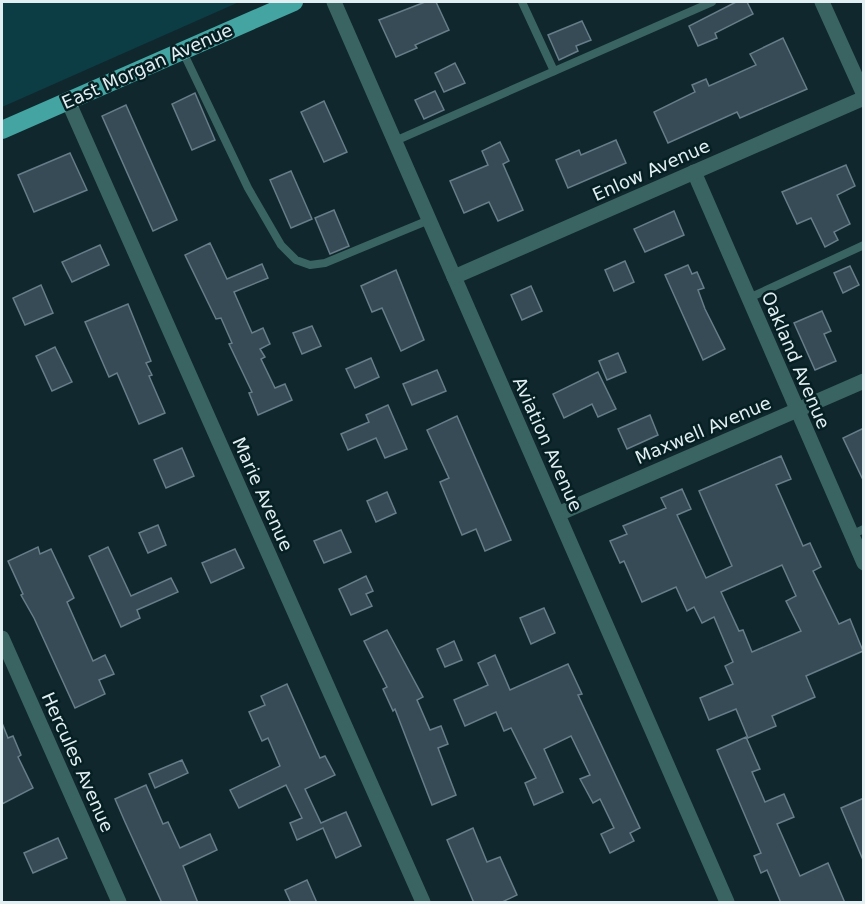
<svg xmlns="http://www.w3.org/2000/svg" width="865" height="904" font-family="'DejaVu Sans',sans-serif">
	<style>
		.green { fill: #0c3d45 }
		.building { fill: #364b55; stroke: #677d89; stroke-width: 1.5; fill-rule: evenodd }
		.lines { fill: none; stroke-linecap: round; stroke-linejoin: round }
		.lane { stroke: #3a6462; stroke-width: 8 }
		.street { stroke: #3a6462; stroke-width: 15 }
		.primary { stroke: #43a4a1; stroke-width: 18 }
		.labels { text-anchor: middle; dominant-baseline: central; stroke-width: 5; stroke-linejoin: round; paint-order: stroke }
		.street-label { font-size: 18px; fill: #e1eff2; stroke: #061f23 }
	</style>
	<rect width="100%" height="100%" fill="#10282d"/>
	<polygon class="green" points="2,2 239,2 2,107"/>
	<g class="building">
		<polygon points="425,2 436,2 449,30 415,45 417,48 396,57 379,20"/>
		<polygon points="736,2 747,2 753,14 715,33 717,38 698,46 689,26"/>
		<polygon points="582,21 591,40 576,46 578,51 559,60 548,35"/>
		<polygon points="783,38 807,89 740,118 737,112 668,143 654,112 695,92 692,85 706,79 709,86 756,65 750,54"/>
		<polygon points="455,63 465,83 444,92 435,73"/>
		<polygon points="435,91 444,110 424,119 415,100"/>
		<polygon points="195,93 215,140 192,150 172,104"/>
		<polygon points="324,101 347,152 324,162 301,112"/>
		<polygon points="126,105 177,220 153,231 102,116"/>
		<polygon points="616,140 626,163 568,188 556,160 579,150 581,155"/>
		<polygon points="500,142 509,161 503,164 523,210 498,221 489,202 464,213 450,181 488,165 482,151"/>
		<polygon points="70,153 87,190 34,212 18,175"/>
		<polygon points="846,165 855,186 837,195 850,224 834,232 838,240 825,247 811,218 797,224 782,192"/>
		<polygon points="291,171 312,219 291,228 270,180"/>
		<polygon points="334,210 349,246 330,254 315,218"/>
		<polygon points="674,211 684,235 645,252 634,229"/>
		<polygon points="210,243 227,279 262,264 268,278 234,292 252,333 263,328 270,344 260,349 265,357 261,359 275,388 285,384 292,400 258,415 249,393 252,392 229,344 232,343 221,318 216,319 185,255"/>
		<polygon points="100,245 109,265 72,282 62,262"/>
		<polygon points="625,261 634,282 614,291 605,270"/>
		<polygon points="688,265 692,274 697,272 704,288 698,290 705,309 725,349 703,360 665,275"/>
		<polygon points="850,266 859,285 843,293 834,273"/>
		<polygon points="396,270 424,340 401,351 382,308 372,312 361,286"/>
		<polygon points="41,285 53,313 25,325 13,298"/>
		<polygon points="531,286 542,311 522,320 511,295"/>
		<polygon points="128,304 151,361 146,363 152,375 149,376 165,413 139,424 117,373 109,377 85,322"/>
		<polygon points="822,311 831,331 824,334 836,361 815,370 794,323"/>
		<polygon points="312,326 321,346 302,354 293,333"/>
		<polygon points="55,347 72,382 52,391 36,356"/>
		<polygon points="618,353 626,372 607,380 599,361"/>
		<polygon points="371,358 379,377 355,388 346,369"/>
		<polygon points="437,370 446,391 412,405 403,384"/>
		<polygon points="598,372 616,409 598,417 592,404 564,418 553,394"/>
		<polygon points="388,405 407,449 385,458 376,438 348,450 341,434 369,422 366,415"/>
		<polygon points="650,415 658,435 627,449 618,429"/>
		<polygon points="457,416 511,540 485,551 476,529 462,535 440,482 449,478 427,430"/>
		<polygon points="864,428 864,482 843,438"/>
		<polygon points="182,448 194,476 166,488 154,460"/>
		<path d="M781,456l10,23 -15,6 27,61 7,-3 11,24 -8,4 26,53 11,-5 13,32 -57,25 9,21 -43,19 4,10 -28,12 -12,-29 -27,11 -9,-22 33,-14 -8,-18 8,-4 -19,-45 -12,6 -8,-16 -7,4 -11,-24 -34,15 -18,-41 -4,2 -10,-22 17,-7 -4,-8 43,-18 -5,-10 21,-9 9,20 -14,6 29,63 26,-12 -33,-75zM782,565l14,31 -10,5 15,30 -49,21 -9,-22 -4,1 -18,-39z"/>
		<polygon points="387,492 396,513 376,522 367,501"/>
		<polygon points="158,525 166,545 148,553 139,533"/>
		<polygon points="341,530 351,552 324,563 314,541"/>
		<polygon points="38,547 40,554 51,549 74,598 67,602 93,661 105,655 114,674 99,680 105,694 75,708 34,618 21,595 23,594 8,561"/>
		<polygon points="108,547 131,596 171,578 178,592 137,610 140,618 121,627 89,556"/>
		<polygon points="235,549 244,568 211,583 202,563"/>
		<polygon points="366,576 373,591 366,594 372,606 351,615 339,589"/>
		<polygon points="544,608 555,633 531,644 520,618"/>
		<polygon points="387,630 423,697 417,700 430,730 441,726 448,744 438,748 456,795 432,805 395,709 393,711 383,689 387,687 364,641"/>
		<polygon points="454,641 462,660 445,667 437,649"/>
		<polygon points="495,655 510,690 568,664 582,694 578,695 640,828 630,833 634,841 610,853 601,834 614,828 600,799 593,803 580,779 590,775 571,736 544,749 563,792 534,805 525,783 536,778 511,728 504,731 496,712 465,726 454,700 488,685 478,663"/>
		<polygon points="287,684 320,758 325,756 335,775 305,789 321,823 346,812 361,846 336,858 323,828 297,840 290,823 302,818 286,785 239,808 230,790 280,766 268,738 262,741 249,712 265,705 261,696"/>
		<polygon points="2,723 8,738 13,736 21,755 18,757 33,788 2,804"/>
		<polygon points="746,737 760,769 752,772 765,802 784,794 794,817 777,824 800,876 828,863 845,903 781,903 767,870 761,873 754,856 761,853 717,750"/>
		<polygon points="182,760 188,773 155,788 149,774"/>
		<polygon points="146,785 163,824 168,822 180,848 210,834 217,850 183,866 198,903 162,903 125,822 115,799"/>
		<polygon points="864,798 864,860 863,860 841,808"/>
		<polygon points="473,828 487,862 500,857 517,895 500,903 474,903 447,840"/>
		<polygon points="58,838 67,858 33,873 24,853"/>
		<polygon points="307,880 317,903 291,903 285,890"/>
	</g>
	<g class="lines">
		<g class="lane">
			<polyline points="522,2 554,71"/>
			<polyline points="183,52 248,188 281,245 296,260 310,265 325,263 429,220"/>
			<polyline points="395,141 712,2"/>
			<polyline points="749,298 864,245"/>
			<polyline points="851,535 864,529"/>
		</g>
		<g class="street">
			<polyline points="334,2 727,902"/>
			<polyline points="822,2 864,95"/>
			<polyline points="68,101 423,902"/>
			<polyline points="694,172 864,563"/>
			<polyline points="454,277 864,98"/>
			<polyline points="558,514 864,381"/>
			<polyline points="2,638 119,902"/>
		</g>
		<polyline class="primary" points="2,130 294,2"/>
	</g>
	<g class="labels">
		<g class="street-label">
			<text transform="translate(147 66) rotate(-24)">East Morgan Avenue</text>
			<text transform="translate(651 170) rotate(-24)">Enlow Avenue</text>
			<text transform="translate(796 360) rotate(67)">Oakland Avenue</text>
			<text transform="translate(703 430) rotate(-23)">Maxwell Avenue</text>
			<text transform="translate(548 444) rotate(66)">Aviation Avenue</text>
			<text transform="translate(263 494) rotate(66)">Marie Avenue</text>
			<text transform="translate(78 762) rotate(66)">Hercules Avenue</text>
		</g>
	</g>
	<rect width="865" height="904" fill="none" stroke="#e1eff2" stroke-width="6"/>
</svg>
